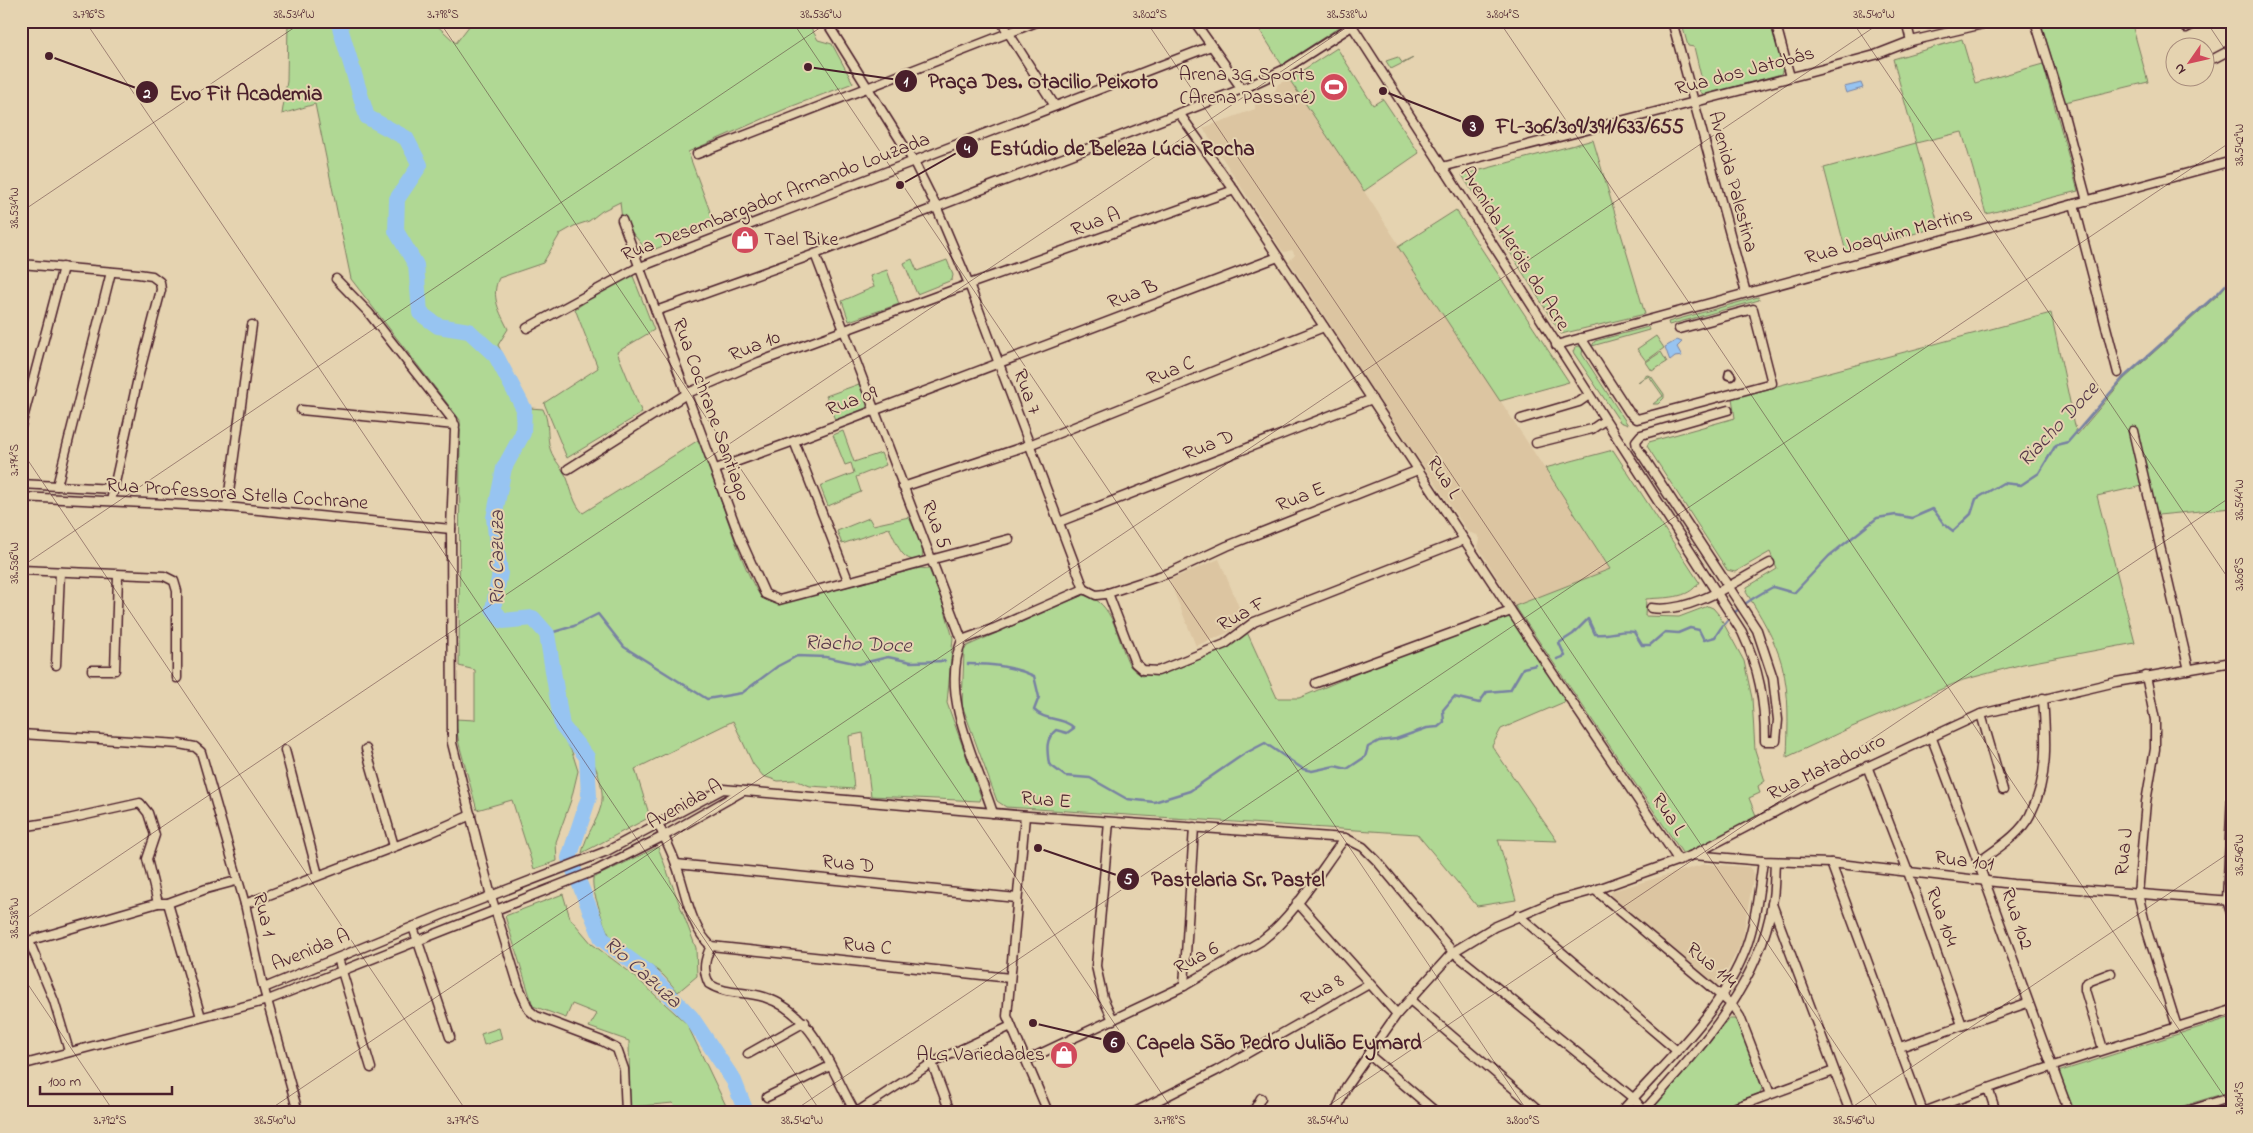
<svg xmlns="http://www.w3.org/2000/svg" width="2253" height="1133" font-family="'Indie Flower',sans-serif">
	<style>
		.built { fill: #dcc5a1 }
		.green { fill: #b0d894; stroke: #7d7c60 }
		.water { fill: #97c4f1; stroke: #7882a2 }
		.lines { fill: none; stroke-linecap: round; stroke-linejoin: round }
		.stream { stroke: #7882a2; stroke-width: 2.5 }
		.river { stroke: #97c4f1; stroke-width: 16 }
		.pedestrian-casing { stroke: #4a1f2b; stroke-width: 9 }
		.minor-casing { stroke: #4a1f2b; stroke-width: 11 }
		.pedestrian { stroke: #e5d3b0; stroke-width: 5.5 }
		.minor { stroke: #e5d3b0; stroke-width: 8 }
		.ticks { fill: none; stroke: #4a1f2b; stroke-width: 1; stroke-opacity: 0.45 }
		.labels { text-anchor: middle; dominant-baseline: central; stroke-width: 4; stroke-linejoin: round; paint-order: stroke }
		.street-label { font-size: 20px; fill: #4a1f2b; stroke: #e5d3b0 }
		.poi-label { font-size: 20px; fill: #4a1f2b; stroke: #e5d3b0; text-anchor: end }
		.water-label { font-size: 21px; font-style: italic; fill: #563849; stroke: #e5d3b0 }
		.leader { fill: none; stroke: #4a1f2b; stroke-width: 2 }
		.callout-dot { fill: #4a1f2b; stroke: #e5d3b0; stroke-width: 2 }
		.mark-label { font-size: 15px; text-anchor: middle; font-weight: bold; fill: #fff }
		.callout-label { font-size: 21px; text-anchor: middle; font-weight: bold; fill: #4a1f2b; stroke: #e5d3b0; stroke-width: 4; stroke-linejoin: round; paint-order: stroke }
		.neatline { fill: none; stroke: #4a1f2b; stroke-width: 2 }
		.ticks-label { font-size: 12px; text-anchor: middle; fill: #4a1f2b }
	</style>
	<rect width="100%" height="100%" fill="#e5d3b0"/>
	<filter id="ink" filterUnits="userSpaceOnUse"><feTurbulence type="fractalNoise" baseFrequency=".02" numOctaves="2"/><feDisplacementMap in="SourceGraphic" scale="10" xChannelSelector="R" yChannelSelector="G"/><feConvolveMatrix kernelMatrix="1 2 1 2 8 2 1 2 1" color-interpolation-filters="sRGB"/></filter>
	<g filter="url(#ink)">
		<g class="built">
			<polygon points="1289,79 1364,191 1610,569 1515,606 1478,547 1480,540 1477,535 1468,532 1374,392 1289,261 1295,255 1292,250 1284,252 1281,249 1203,128 1255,109 1255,104 1260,102 1258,97 1275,91 1278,84"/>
			<polygon points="1219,559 1244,619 1234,630 1196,646 1169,580"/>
			<polygon points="1705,864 1749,867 1754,873 1742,942 1720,984 1715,986 1610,896 1612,891"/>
		</g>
		<g class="green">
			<path d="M288,21h144l24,22 17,-22h334l11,19 14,4 21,39 -63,24 -102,45 27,73 -67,27 -26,-32 -2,-18 -18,9 -13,10 -15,5 -14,8 -17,29 -44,15c-9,18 1,35 9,51l-10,16 32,63 13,1c6,12 4,22 6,35 2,14 12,21 18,34 5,13 6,25 16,35l117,-74c10,28 46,144 62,158 5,5 12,6 18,7l140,-36 9,1 14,35 10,34 -6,65 34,94 -1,4 -109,-5 -8,-63 -14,3 5,53 -44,-3 -15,-6 -17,1 -15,-5 -10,-12 -20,-43 -98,48 15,48 -68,36c4,-19 15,-31 19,-47 6,-23 -13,-57 -25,-75h-16l12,21 6,19 -7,29 -15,42 1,19 -23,8 -22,-69 -35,10 -18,-66 -4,-25 20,1v-50l-16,-4 1,-246 -109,-141 -36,-175 -33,10 5,-33z"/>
			<polygon points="1254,21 1342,21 1344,24 1282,65"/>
			<polygon points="1681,21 1770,21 1783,68 1781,74 1705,95 1700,92 1697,81 1701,76 1694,47 1688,46"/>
			<polygon points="2040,21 2131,21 2148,82 2065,102"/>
			<polygon points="1962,39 1975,83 2043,64 2078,191 1986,214 1962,132 1916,143 1939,227 1846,252 1824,168 1916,143 1893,59"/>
			<polygon points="1337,48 1373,105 1383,99 1419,153 1364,191 1289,79"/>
			<polygon points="1398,57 1403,64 1413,58 1391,69 1386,61"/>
			<polygon points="1593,140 1645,314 1561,334 1462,175"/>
			<polygon points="1456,210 1569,382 1500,401 1398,247"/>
			<polygon points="912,259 917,271 947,260 953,275 952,280 917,294 904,263"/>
			<polygon points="887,270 899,304 849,321 842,301 874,287 870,276"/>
			<polygon points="631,271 654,330 617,352 642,413 567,458 544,403 598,368 575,309"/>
			<path d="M2232,279v229l-74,7 -12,-30 -49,11 38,147 -112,21 -60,16 -111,47 -65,30c1,-30 3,-62 -5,-92 -7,-26 -22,-50 -36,-73l1,-5 30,-18 -7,-17 -35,20 -8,-2 -80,-124 2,-4 86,-24 -3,-20 319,-85 26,122 47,-56 94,-84z"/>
			<polygon points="1758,297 1759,300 1669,325 1668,322"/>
			<polygon points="1648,327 1649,330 1592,346 1595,341"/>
			<polygon points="1656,336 1664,348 1646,361 1637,349"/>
			<polygon points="1579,346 1583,347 1582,354 1628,425 1620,422 1573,352 1575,347"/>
			<polygon points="1661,352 1667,362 1652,371 1646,362"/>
			<polygon points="1647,375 1651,376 1664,394 1664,398 1658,404 1653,404 1663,396 1649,376 1638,382"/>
			<polygon points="859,384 868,403 866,408 835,420 826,396"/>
			<polygon points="843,431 854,462 881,453 886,465 856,477 861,492 828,506 820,486 854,473 851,463 845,465 833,435"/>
			<path d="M1613,450l86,132c-11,18 -34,15 -53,17l-1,17 34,1 29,-11 5,2 6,7 25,46 8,37 3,52 10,31 -7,5 2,7 -11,5 8,20 -74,36 -168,-248 95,-37 -65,-101z"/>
			<path d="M909,517c4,11 18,33 12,43 -21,3 -23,-17 -32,-32l-47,16 -5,-13 32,-13 4,7z"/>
			<path d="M1083,595c32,5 34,47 47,71 3,4 8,7 12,10l85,-33 19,-13 31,68h22l209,-88 61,90 -68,29 -9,17 65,95 -59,-2 18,61 -39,6 -60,-72 -411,-27 -9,-6 -35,-96 2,-54 3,-5z"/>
			<path d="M658,847l38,101 1,28 -19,16c-5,-5 -10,-12 -15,-17 -34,-29 -50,-15 -64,-67 -3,-10 -7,-19 -6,-30z"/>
			<polygon points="563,894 570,918 592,944 631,973 687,1024 729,1112 681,1112 673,1103 630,1107 629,1041 589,1027 597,1014 572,1004 566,1018 533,1006 505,916"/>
			<polygon points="2232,1017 2232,1091 2163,1112 2075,1112 2058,1072"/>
			<polygon points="1729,1019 1734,1019 1738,1022 1762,1088 1760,1093 1713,1112 1649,1112"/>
			<polygon points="499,1028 502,1039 484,1045 481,1034"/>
		</g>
		<g class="water">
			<polygon points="1861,83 1863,88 1846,93 1844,87"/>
			<polygon points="1677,340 1682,342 1677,347 1682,356 1675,357 1670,361 1665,347"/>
		</g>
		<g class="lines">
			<g class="stream">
				<polyline points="547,634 574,626 598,614 624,647 707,699 742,693 778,666 797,656 826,657 859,664 888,657 911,662 945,661"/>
				<path d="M1557,659l8,-3 -6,-13 14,-9 15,-15 7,15c14,2 27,-5 39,-2l8,13h8l15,-13 13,1 12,-5 9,2 5,10 11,-3c14,-24 33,-37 58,-50l21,6 35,-37 48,-38 19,-3 16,3 21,-9 11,15 9,7 18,-17 5,-15 27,-16 18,2 18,-12 17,-28 12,-3 55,-64 94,-84 15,-16"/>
				<path d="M968,664c24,0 44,2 66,12l5,21 -5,13c12,12 28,6 40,18l-7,5 -11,-3c-11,9 -9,20 -7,34l16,12 25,2 37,21 27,3 36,-11 54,-37 21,-11 38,26 9,2 23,-5 12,3 18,-12 3,-10 11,-6 17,-2 31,-11 11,-1 6,-5 -1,-12 11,-13 25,6 8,-11 23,-2 13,-22 13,-3"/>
			</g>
			<polyline class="river" points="338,21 367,117 406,138 420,165 397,199 396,231 416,265 420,313 438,326 469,331 496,356 524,409 523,433 504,468 494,518 500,573 493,609 503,621 533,618 547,634 562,726 587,757 589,797 569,858 602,939 648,973 691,1017 734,1081 746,1112"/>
			<defs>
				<polygon id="pedestrian" points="1729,372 1732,376 1731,377 1728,376"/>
				<g id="minor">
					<polyline points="826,21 914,162 936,206 969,284 1084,589"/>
					<polyline points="1001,21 1055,106"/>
					<polyline points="1194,21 1242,89"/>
					<path d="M1349,21l393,611c17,36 23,69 23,109h11l2,-21 -5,-42 -16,-48 -120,-183 -1,-6 5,-6 87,-25"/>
					<polyline points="1672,21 1746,293"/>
					<polyline points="1775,21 1790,77"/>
					<polyline points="1906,21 1911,41"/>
					<polyline points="2035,21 2061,104 2087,201"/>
					<polyline points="2186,28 2200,21"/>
					<polyline points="2215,58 2232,49"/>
					<polyline points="1179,113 1234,190 1529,638 1679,861"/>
					<polyline points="697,154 1039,21"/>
					<polyline points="1442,167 1823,69 1875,55 1911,41 1996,21"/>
					<polyline points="2074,204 2118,373"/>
					<polyline points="622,220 740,538 765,594 779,600 1009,539"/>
					<path d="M815,254l147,386c-23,56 14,120 31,173"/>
					<polyline points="21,264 138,274 152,276 160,282 161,290 138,378 111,501"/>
					<polyline points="336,279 368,312 453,420 455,430 451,529 452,743 491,896 519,987 529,1010 536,1016 602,1041 617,1049 624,1069 626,1112"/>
					<polyline points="656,311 815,254 1247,87 1285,69 1352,26"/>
					<polyline points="527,328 635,269 1211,46"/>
					<polyline points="1581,338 1629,412 1637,419 1772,383 1753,309 1679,329"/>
					<polyline points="1556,345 2232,161"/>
					<polyline points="301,410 455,425"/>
					<polyline points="1521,419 1579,402 1589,395"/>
					<polyline points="21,426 63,267"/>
					<polyline points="2133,431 2189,670"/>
					<polyline points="794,441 848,580"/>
					<polyline points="1536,443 1592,429 1605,420"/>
					<polyline points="568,469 688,393 759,362 964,286 1234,190"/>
					<polyline points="716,469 794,441 1278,257"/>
					<polyline points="21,484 113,489"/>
					<polyline points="57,486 111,272"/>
					<polyline points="903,487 1029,445 1324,327"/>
					<polyline points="21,497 227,507 451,529"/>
					<polyline points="227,507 252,325"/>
					<polyline points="1059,522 1372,399"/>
					<polyline points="21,570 164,576 174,581 177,591 177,678"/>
					<polyline points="1084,589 1096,595 1105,594 1169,573 1227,546 1418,470"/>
					<polyline points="1108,593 1135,663 1143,670 1158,671 1225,644 1254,622 1464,540"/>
					<path d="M1651,608c40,6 85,-27 119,-45"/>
					<polyline points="962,640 995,628 1084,589"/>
					<polyline points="56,665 60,572"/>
					<polyline points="92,670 115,670 118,576"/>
					<polyline points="2146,676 2155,720 2155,749 2146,802 2138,894 2147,931 2177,1027"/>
					<polyline points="1316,683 1511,611"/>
					<polyline points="1981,714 2003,790"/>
					<polyline points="21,734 179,744 195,747 201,752 245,904 262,982 298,1112"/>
					<path d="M1931,736c48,125 91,251 138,376"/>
					<polyline points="366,749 394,846"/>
					<polyline points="285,750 318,875"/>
					<polyline points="1867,766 1908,872 1962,1025"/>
					<polyline points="2232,793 2227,900 2232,916"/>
					<polyline points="1025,816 1007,1016 1048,1112"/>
					<polyline points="1109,822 1096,966 1103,998 1113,1020"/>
					<path d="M658,824c7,14 14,28 19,43 9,25 13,60 34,79l299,32"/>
					<polyline points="21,827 59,821 140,803 148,813 155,835 147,859 158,903"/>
					<polyline points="1693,855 1763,861 1831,863 2013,884 2232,901"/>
					<path d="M1979,862c17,-13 41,-27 51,-47 19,-37 16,-77 13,-117"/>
					<polyline points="1831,863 1923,1112"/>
					<polyline points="676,864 1017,898"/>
					<polyline points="1595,890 1732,1005 1740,1017 1770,1094"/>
					<polyline points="1297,902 1397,1014"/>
					<polyline points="168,903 201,1017"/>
					<polyline points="245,904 430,833 471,815"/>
					<polyline points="1772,904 1850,1112"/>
					<polyline points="1518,915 1676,1050"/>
					<polyline points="413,927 450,1037"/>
					<polyline points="29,941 54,1001 69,1051"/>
					<polyline points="21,943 158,903 168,903 206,889 236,881"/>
					<path d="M711,946c-6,13 -9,24 -2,38 17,11 37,7 55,13 51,16 67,74 91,115"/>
					<polyline points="338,958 371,1068"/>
					<polyline points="1184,986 1194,827"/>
					<polyline points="264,988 449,912 607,851 723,789 1028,816 1345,838 1363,847 1377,861 1453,952 1633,1098 1644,1111"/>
					<polyline points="1410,1000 1541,1112"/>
					<polyline points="1900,1047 2027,1003"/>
					<polyline points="2103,1049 2085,990 2085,984 2090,981 2111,973"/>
					<polyline points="748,1054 805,1022"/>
					<polyline points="1368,1054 1436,1112"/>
					<path d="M1027,1060l157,-74 77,-45c34,-26 58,-69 84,-103"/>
					<polyline points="932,1063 950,1112"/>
					<polyline points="21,1065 268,1000 597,870 664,836 743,791"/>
					<polyline points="1988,1088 1996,1112"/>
					<polyline points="767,1097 830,1066"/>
					<polyline points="857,1112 932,1063 1011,1026"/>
					<polyline points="1135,1112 1216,1071 1369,984"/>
					<polyline points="1253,1112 1261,1098"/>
					<polyline points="1336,1112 1346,1087 1397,1014 1453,952 1494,927 1555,901 1595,890 1693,855 1817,790 1981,714 2116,682 2232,662"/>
					<path d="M1621,1112c44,-50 101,-100 125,-164 10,-28 13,-58 17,-87"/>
					<path d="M1643,1112c54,-61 116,-125 129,-208 3,-14 2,-28 3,-42"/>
					<polyline points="1723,1112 1834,1071"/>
					<path d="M1924,1112c101,-39 205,-70 308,-102"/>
					<polyline points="2184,1112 2232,1097"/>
				</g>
			</defs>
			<use href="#pedestrian" class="pedestrian-casing"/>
			<use href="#minor" class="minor-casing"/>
			<use href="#pedestrian" class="pedestrian"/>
			<use href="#minor" class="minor"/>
		</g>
	</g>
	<path class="ticks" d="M85,21l736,1091M439,21l735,1091M792,21l736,1091M1146,21l735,1091M1499,21l733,1087M1852,21l380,563M2206,21l26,39M21,212l283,-191M21,450l446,662M21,567l809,-546M21,922l1335,-901M21,974l93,138M266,1112l1617,-1091M792,1112l1440,-971M1319,1112l913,-616M1845,1112l387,-261"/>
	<defs>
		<symbol id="stadium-disc" viewBox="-11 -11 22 22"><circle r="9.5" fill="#d1495b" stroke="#e5d3b0"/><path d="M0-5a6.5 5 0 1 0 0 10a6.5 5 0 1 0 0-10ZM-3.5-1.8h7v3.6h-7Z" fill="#fff"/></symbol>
		<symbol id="shop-disc" viewBox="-11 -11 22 22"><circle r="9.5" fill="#d1495b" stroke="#e5d3b0"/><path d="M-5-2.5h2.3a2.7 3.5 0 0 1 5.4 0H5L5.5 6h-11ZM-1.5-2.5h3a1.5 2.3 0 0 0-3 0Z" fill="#fff"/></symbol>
	</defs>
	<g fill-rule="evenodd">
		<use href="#stadium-disc" x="1318" y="71" width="32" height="32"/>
		<use href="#shop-disc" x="729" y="224" width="32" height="32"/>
		<use href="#shop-disc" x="1048" y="1039" width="32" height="32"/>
	</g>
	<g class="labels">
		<g class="street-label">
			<text transform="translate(1745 72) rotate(-15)">Rua dos Jatobás</text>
			<text transform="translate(1732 182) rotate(75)">Avenida Palestina</text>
			<text transform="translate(776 198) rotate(-21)">Rua Desembargador Armando Louzada</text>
			<text transform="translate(1096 223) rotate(-20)">Rua A</text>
			<text transform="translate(1889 237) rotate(-15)">Rua Joaquim Martins</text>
			<text transform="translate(1514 249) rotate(58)">Avenida Heróis do Acre</text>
			<text transform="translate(1133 295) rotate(-21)">Rua B</text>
			<text transform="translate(755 347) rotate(-22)">Rua 10</text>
			<text transform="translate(1171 372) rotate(-22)">Rua C</text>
			<text transform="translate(1026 392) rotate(70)">Rua 7</text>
			<text transform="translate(852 402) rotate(-21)">Rua 09</text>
			<text transform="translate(710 410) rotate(70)">Rua Cochrane Santiago</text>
			<text transform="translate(1209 446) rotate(-22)">Rua D</text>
			<text transform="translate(1443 478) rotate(57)">Rua L</text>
			<text transform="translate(237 495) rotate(4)">Rua Professora Stella Cochrane</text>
			<text transform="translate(1301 498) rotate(-22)">Rua E</text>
			<text transform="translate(935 525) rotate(69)">Rua 5</text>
			<text transform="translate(1242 615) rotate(-29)">Rua F</text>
			<text transform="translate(1827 768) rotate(-26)">Rua Matadouro</text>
			<text transform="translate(1046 801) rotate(5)">Rua E</text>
			<text transform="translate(685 805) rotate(-29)">Avenida A</text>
			<text transform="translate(1668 815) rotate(56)">Rua L</text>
			<text transform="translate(2125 852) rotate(-84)">Rua J</text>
			<text transform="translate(1964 862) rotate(7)">Rua 101</text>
			<text transform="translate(848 865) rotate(6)">Rua D</text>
			<text transform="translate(263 915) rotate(76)">Rua 1</text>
			<text transform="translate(1941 917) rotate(70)">Rua 104</text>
			<text transform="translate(2016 919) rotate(71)">Rua 102</text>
			<text transform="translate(867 947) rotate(6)">Rua C</text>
			<text transform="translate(311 951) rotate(-22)">Avenida A</text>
			<text transform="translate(1197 959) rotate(-29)">Rua 6</text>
			<text transform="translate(1711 966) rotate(40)">Rua 114</text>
			<text transform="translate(1323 991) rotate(-29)">Rua 8</text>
		</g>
		<g class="poi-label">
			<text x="1315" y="75">Arena 3G Sports<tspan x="1315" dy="23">(Arena Passaré)</tspan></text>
			<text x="764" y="240" text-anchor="start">Tael Bike</text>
			<text x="1045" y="1055">ALG Variedades</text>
		</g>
		<g class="water-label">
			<text transform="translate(2059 425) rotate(-47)">Riacho Doce</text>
			<text transform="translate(498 558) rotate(-90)">Rio Cazuza</text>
			<text transform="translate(858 645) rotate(2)">Riacho Doce</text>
			<text transform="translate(642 973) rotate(42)">Rio Cazuza</text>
		</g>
	</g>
	<path class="leader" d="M808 67L906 81M49 56L147 92M1383 91L1473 126M900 185L967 147M1038 848L1128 879M1033 1023L1114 1042"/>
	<g class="callout-dot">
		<circle cx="808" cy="67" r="5"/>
		<circle cx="49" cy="56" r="5"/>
		<circle cx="1383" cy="91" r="5"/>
		<circle cx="900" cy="185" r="5"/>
		<circle cx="1038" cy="848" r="5"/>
		<circle cx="1033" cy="1023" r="5"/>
		<circle cx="906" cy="81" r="12"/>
		<circle cx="147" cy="92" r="12"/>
		<circle cx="1473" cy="126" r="12"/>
		<circle cx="967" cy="147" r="12"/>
		<circle cx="1128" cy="879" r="12"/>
		<circle cx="1114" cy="1042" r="12"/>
	</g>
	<g class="mark-label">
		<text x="906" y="86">1</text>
		<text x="147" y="98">2</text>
		<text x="1473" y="131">3</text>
		<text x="967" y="153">4</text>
		<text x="1128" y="884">5</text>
		<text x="1114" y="1047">6</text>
	</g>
	<g class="callout-label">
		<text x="1043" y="88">Praça Des. Otacilio Peixoto</text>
		<text x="246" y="100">Evo Fit Academia</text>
		<text x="1590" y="133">FL-306/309/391/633/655</text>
		<text x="1122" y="155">Estúdio de Beleza Lúcia Rocha</text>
		<text x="1238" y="886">Pastelaria Sr. Pastel</text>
		<text x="1279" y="1049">Capela São Pedro Julião Eymard</text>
	</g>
	<rect width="2253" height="1133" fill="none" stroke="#e5d3b0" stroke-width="55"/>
	<g transform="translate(2190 62) rotate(236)"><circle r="24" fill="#e5d3b0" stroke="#a78b7b"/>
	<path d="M0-4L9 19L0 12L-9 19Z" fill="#d1495b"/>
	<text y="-8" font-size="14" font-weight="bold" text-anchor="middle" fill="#4a1f2b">N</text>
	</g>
	<path d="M40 1086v8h132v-8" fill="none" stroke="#4a1f2b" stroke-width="2.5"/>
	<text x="48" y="1086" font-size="15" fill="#4a1f2b" stroke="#e5d3b0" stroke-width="4" paint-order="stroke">100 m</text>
	<rect x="28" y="28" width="2198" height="1078" class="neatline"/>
	<g class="ticks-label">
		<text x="89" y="18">3.796°S</text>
		<text x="294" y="18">38.534°W</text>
		<text x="443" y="18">3.798°S</text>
		<text x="821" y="18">38.536°W</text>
		<text x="1150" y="18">3.802°S</text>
		<text x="1347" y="18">38.538°W</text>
		<text x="1503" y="18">3.804°S</text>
		<text x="1874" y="18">38.540°W</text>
		<text transform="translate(2239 145) rotate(-90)" y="4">38.542°W</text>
		<text transform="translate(14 208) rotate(-90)" y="4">38.534°W</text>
		<text transform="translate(14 460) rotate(-90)" y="4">3.794°S</text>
		<text transform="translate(2239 500) rotate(-90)" y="4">38.544°W</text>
		<text transform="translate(14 563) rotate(-90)" y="4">38.536°W</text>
		<text transform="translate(2239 574) rotate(-90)" y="4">3.806°S</text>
		<text transform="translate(2239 855) rotate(-90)" y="4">38.546°W</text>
		<text transform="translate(14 918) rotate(-90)" y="4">38.538°W</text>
		<text transform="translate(2239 1098) rotate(-90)" y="4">3.804°S</text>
		<text x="110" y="1124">3.792°S</text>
		<text x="275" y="1124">38.540°W</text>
		<text x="463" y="1124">3.794°S</text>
		<text x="802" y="1124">38.542°W</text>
		<text x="1170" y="1124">3.798°S</text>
		<text x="1328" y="1124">38.544°W</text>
		<text x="1523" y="1124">3.800°S</text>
		<text x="1854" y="1124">38.546°W</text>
	</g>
</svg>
